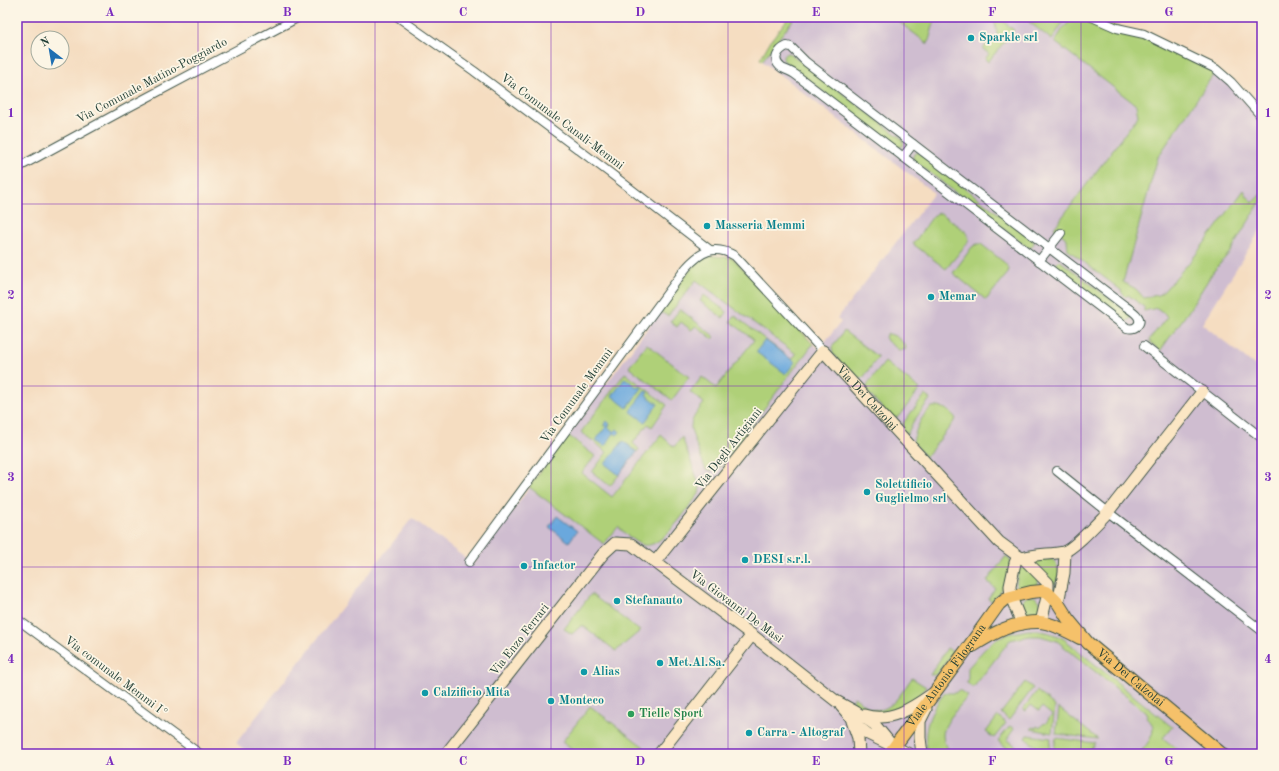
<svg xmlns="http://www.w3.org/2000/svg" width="1279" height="771" font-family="'Old Standard TT',serif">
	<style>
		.industrial { fill: #cfbdd0 }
		.green { fill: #afd078; stroke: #678656 }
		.water { fill: #6ba8dd; stroke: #457288 }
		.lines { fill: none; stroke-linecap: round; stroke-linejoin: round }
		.street-casing { stroke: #3f5549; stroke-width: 10 }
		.secondary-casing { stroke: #3f5549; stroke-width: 13 }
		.primary-casing { stroke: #3f5549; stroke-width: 14 }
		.street { stroke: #fff; stroke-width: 8 }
		.secondary { stroke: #fbe6c4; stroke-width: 11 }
		.primary { stroke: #f5c16b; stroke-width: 12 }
		.grid { fill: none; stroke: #7b2cbf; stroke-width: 1; stroke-opacity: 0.55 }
		.culture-dot { fill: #0f9aa8; stroke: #fcf5e5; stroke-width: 1.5 }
		.leisure-dot { fill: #2e9e5b; stroke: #fcf5e5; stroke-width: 1.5 }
		.labels { text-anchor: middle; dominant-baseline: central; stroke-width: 3.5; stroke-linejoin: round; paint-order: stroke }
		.culture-label { font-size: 12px; font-weight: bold; fill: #0d838f; stroke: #fcf5e5; text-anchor: start }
		.street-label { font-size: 12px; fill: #1f3d34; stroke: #fcf5e5 }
		.leisure-label { font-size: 12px; font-weight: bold; fill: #27864d; stroke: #fcf5e5; text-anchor: start }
		.neatline { fill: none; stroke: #7b2cbf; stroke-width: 1.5 }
		.grid-label { font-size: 13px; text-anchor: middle; font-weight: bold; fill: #7b2cbf }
	</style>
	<rect width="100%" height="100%" fill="#fcf5e5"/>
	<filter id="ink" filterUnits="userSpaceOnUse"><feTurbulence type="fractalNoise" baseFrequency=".025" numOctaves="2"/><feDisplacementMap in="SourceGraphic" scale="8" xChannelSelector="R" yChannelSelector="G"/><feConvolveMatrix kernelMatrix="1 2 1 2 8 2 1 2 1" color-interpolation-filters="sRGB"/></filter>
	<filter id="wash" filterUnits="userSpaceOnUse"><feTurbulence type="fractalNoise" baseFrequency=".012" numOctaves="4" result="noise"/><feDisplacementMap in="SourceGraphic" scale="16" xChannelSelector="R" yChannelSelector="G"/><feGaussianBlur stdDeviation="0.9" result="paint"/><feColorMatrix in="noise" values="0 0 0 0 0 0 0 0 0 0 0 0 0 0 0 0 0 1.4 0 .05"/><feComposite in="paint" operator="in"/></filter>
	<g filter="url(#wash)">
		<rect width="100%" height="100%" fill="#f5ddc1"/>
		<polygon class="industrial" points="795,17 1090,17 1221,76 1262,120 1262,227 1202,324 1262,371 1262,754 250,754 236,743 412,518 473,564 693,267 706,257 720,256 819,349 841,322 837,319 934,193 762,61"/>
		<g class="green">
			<polygon points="789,17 795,17 762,61 760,59 771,40"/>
			<polygon points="903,17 934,17 935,19 928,44 899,22"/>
			<polygon points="992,17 998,17 1014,30 988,62 985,59 989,54 983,49 991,38 998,39 995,23"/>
			<path d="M1032,17h39c-10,5 -13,14 -19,23l-24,-19z"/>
			<polygon points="1075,17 1090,17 1140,35 1215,72 1158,157 1123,282 1136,289 1144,298 1158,295 1164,291 1194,257 1244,190 1247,196 1253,202 1262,193 1262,199 1230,252 1213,272 1188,312 1160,351 1152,344 1149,340 1167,317 1165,314 1157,308 1144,311 1143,310 1145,308 1128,295 1126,297 1121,292 1122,291 1068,250 1067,239 1054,228 1138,116 1136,105 1055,42 1063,28"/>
			<path d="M787,53l4,1 110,84 3,6 -1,2 -7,2 -112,-87c-2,-4 -1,-6 3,-8z"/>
			<path d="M918,152l115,88c2,4 0,6 -3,8l-3,-1 -114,-87v-5z"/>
			<polygon points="938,213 942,214 966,232 969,239 968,242 946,269 913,244 933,216"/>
			<polygon points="977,244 981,244 1005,263 1009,269 1008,273 986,300 953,273 972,247"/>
			<path d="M715,256l18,2 80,86 -93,123 -9,4 -5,-1c-3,-7 -15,-37 -15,-43 0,-9 8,-17 13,-24l-14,-11 12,-15 14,11 38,-48 -24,-19 5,-5 57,44 4,-6 -100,-74 -28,36 -8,-4c9,-13 29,-45 40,-52 5,-3 9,-4 15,-4z"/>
			<polygon points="1059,260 1130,314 1131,317 1130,319 1125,322 1056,270 1055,264"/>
			<polygon points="704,295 727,312 723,318 700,301"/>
			<polygon points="680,309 715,337 713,339 696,326 691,330 681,322 677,327 670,322"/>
			<polygon points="844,331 878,357 863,378 854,378 833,354 832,347"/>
			<path d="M887,334c6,-1 16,7 19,13l-1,3h-6l-12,-9 -2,-4z"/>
			<polygon points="647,344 689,377 672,400 629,367"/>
			<polygon points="885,362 920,389 899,416 896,418 890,416 867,392 866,389 869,382"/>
			<polygon points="625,373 667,405 652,427 648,424 633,443 639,449 637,452 623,441 606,464 619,475 610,486 592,472 607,452 581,432"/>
			<polygon points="925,395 930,399 913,422 907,435 902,429 903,423"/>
			<path d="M932,407c10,-1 19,3 24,12l-30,38 -13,-15c3,-14 8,-26 19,-35z"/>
			<path d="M568,435l27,21 -13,17 30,24 49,-62 13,12 8,-10 17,47 1,4 -1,6c-11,13 -37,56 -56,51 -9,-2 -18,-12 -25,-18l-14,17 -75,-57z"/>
			<path d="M1006,556l5,5c-2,14 -9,30 -19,40l-4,-2 7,-11 -8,-7z"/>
			<path d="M1034,559h18c8,7 9,17 2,26l-5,-7 -16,-14z"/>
			<polygon points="1020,563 1039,579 1037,585 1016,590 1016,583"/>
			<polygon points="591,594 640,631 616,651 582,625 572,634 564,629"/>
			<circle cx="1031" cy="606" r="10"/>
			<path d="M1028,630c13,0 25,3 36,9l108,88 -9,11 20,16h-44c9,-11 22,-25 7,-37l2,-3 -91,-73 -17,-5h-10l-20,4 -37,48 -7,-6 2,-3v-11c8,-9 21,-26 32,-31 9,-4 19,-5 28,-7z"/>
			<polygon points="947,648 953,652 937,674 935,675 930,675"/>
			<path d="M912,678l14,9c-14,18 -36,30 -59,24 -5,-1 -10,-4 -15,-5l2,-9c5,3 10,9 16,11 20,9 32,-17 42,-30z"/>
			<polygon points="1025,682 1033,688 1009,720 1001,713"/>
			<path d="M959,690l9,6c-7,9 -21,23 -24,34 -3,7 2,18 6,24h-23c-5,-23 3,-44 18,-61h10z"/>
			<polygon points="1037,691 1055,706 1052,733 1031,729 1033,727 1036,728 1037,726 1040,728 1044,723 1045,724 1052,715 1042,707 1039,711 1031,705 1026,711 1023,709"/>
			<polygon points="590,706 644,747 639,754 578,754 562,742"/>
			<polygon points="1059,708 1098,739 1056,734"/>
			<polygon points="998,716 1006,723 994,738 986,732"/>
			<polygon points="1010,726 1014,729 1007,739 1026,754 1015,754 998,741"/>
			<polygon points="1027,735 1051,738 1049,754 1042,754 1043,752 1025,738"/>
			<polygon points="1056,738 1095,743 1087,754 1053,754"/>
		</g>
		<g class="water">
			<polygon points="765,340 795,362 786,374 756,352"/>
			<polygon points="625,378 638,388 640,386 642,388 627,408 612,396"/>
			<polygon points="645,391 648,392 646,395 658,404 645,422 630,411"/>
			<polygon points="607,421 610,424 608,427 614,432 617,429 620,432 617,435 614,433 605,446 596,440 606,427 604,425"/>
			<polygon points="623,441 637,452 619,475 605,464"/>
			<polygon points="557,516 577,531 569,542 549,527"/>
		</g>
	</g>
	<g filter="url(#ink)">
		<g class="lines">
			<defs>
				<g id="street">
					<polyline points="398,17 474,71 610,173 710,250"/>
					<polyline points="1092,17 1117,28 1144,34 1216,69 1231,82 1262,117"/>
					<path d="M787,46l4,1 15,15 319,244c6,4 20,12 12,20 -3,3 -6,3 -10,2l-331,-253c-4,-3 -10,-5 -14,-7 -11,-8 -4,-18 5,-22z"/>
					<polyline points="903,157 913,144"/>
					<polyline points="17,168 131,106 299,17"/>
					<polyline points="1039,261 1061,233"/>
					<polyline points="1144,346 1262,438"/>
					<polyline points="1057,471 1108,512 1261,630"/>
					<path d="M469,562l217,-294c15,-17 28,-24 49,-12l88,95"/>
					<polyline points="17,619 200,754"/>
				</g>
				<g id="secondary">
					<polyline points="1018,556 1015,563 1010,586 1011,597 1022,624"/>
					<path d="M1023,558c14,-5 27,-3 40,-6 10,-2 37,-32 45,-40l94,-120"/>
					<path id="s1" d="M655,562l168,-211 176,191 19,14 5,2 25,25v10l-7,29"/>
					<polyline points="1058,603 1064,573 1065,552"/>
					<polyline points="841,706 859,727 868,734 909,754"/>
					<path d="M864,715c26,8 48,-7 68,-21"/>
					<polyline points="852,721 858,738 859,754"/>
					<polyline points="446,754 603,554 615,543 631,544 752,635 836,701 856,712 875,725 899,754"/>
					<polyline points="659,754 752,635"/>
					<polyline points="922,754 920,738 920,721 926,709"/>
				</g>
				<g id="primary">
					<path d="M973,646c20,-13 42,-25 67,-24 12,1 29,10 40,16"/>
					<path id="s2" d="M889,754l78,-105 32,-45 6,-5 6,-2 20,-5 11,-1 6,2 10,10 10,16 20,24 134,111"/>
				</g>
			</defs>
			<use href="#street" class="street-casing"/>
			<use href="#secondary" class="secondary-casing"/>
			<use href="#primary" class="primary-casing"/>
			<use href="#street" class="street"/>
			<use href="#secondary" class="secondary"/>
			<use href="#primary" class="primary"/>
		</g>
	</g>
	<path class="grid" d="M198,17v737M375,17v737M551,17v737M728,17v737M904,17v737M1081,17v737M17,204h1245M17,386h1245M17,567h1245"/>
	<g class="culture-dot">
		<circle cx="971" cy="38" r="4"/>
		<circle cx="707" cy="226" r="4"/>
		<circle cx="931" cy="297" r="4"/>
		<circle cx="867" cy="492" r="4"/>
		<circle cx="745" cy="560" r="4"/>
		<circle cx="524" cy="566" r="4"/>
		<circle cx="617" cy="601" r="4"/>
		<circle cx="660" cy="663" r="4"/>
		<circle cx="584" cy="672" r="4"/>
		<circle cx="425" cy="693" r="4"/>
		<circle cx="551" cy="701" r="4"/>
		<circle cx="749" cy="733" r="4"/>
	</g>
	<circle class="leisure-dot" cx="631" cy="714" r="4"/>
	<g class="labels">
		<g class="culture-label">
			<text x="979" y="38">Sparkle srl</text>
			<text x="715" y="226">Masseria Memmi</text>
			<text x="939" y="297">Memar</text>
			<text x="875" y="485">Solettificio<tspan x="875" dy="14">Guglielmo srl</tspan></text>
			<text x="753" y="560">DESI s.r.l.</text>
			<text x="532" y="566">Infactor</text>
			<text x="625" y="601">Stefanauto</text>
			<text x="668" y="663">Met.Al.Sa.</text>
			<text x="592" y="672">Alias</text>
			<text x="433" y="693">Calzificio Mita</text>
			<text x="559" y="701">Monteco</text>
			<text x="757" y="733">Carra - Altograf</text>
		</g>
		<g class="street-label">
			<text transform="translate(152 81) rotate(-28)">Via Comunale Matino-Poggiardo</text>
			<text transform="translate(562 122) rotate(37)">Via Comunale Canali-Memmi</text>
			<text transform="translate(577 396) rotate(-54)">Via Comunale Memmi</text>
			<text stroke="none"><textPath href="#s1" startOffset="334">Via Dei Calzolai</textPath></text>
			<text transform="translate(729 449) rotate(-52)">Via Degli Artigiani</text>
			<text transform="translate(736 607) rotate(37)">Via Giovanni De Masi</text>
			<text transform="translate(520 640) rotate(-52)">Via Enzo Ferrari</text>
			<text stroke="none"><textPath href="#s2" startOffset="97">Viale Antonio Filograna</textPath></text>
			<text transform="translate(116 677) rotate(37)">Via comunale Memmi I°</text>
			<text stroke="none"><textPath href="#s2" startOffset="357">Via Dei Calzolai</textPath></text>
		</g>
		<g class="leisure-label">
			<text x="639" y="714">Tielle Sport</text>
		</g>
	</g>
	<rect width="1279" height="771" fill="none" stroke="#fcf5e5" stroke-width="44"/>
	<g transform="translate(50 50) rotate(329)"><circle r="19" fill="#fcf5e5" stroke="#a4ab9e"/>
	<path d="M0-3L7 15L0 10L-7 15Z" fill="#1f6fb2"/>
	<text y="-6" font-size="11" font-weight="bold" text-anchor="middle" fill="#1f3d34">N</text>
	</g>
	<rect x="22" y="22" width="1235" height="727" class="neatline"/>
	<g class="grid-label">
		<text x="110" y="16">A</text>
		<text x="287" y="16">B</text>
		<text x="463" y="16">C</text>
		<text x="640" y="16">D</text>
		<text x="816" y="16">E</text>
		<text x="992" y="16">F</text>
		<text x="1169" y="16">G</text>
		<text x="11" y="117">1</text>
		<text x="1268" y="117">1</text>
		<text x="11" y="299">2</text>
		<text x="1268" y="299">2</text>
		<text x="11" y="481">3</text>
		<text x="1268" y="481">3</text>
		<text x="11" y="663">4</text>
		<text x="1268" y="663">4</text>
		<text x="110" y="765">A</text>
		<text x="287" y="765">B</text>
		<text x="463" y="765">C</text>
		<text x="640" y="765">D</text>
		<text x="816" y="765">E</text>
		<text x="992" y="765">F</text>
		<text x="1169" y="765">G</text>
	</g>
</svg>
